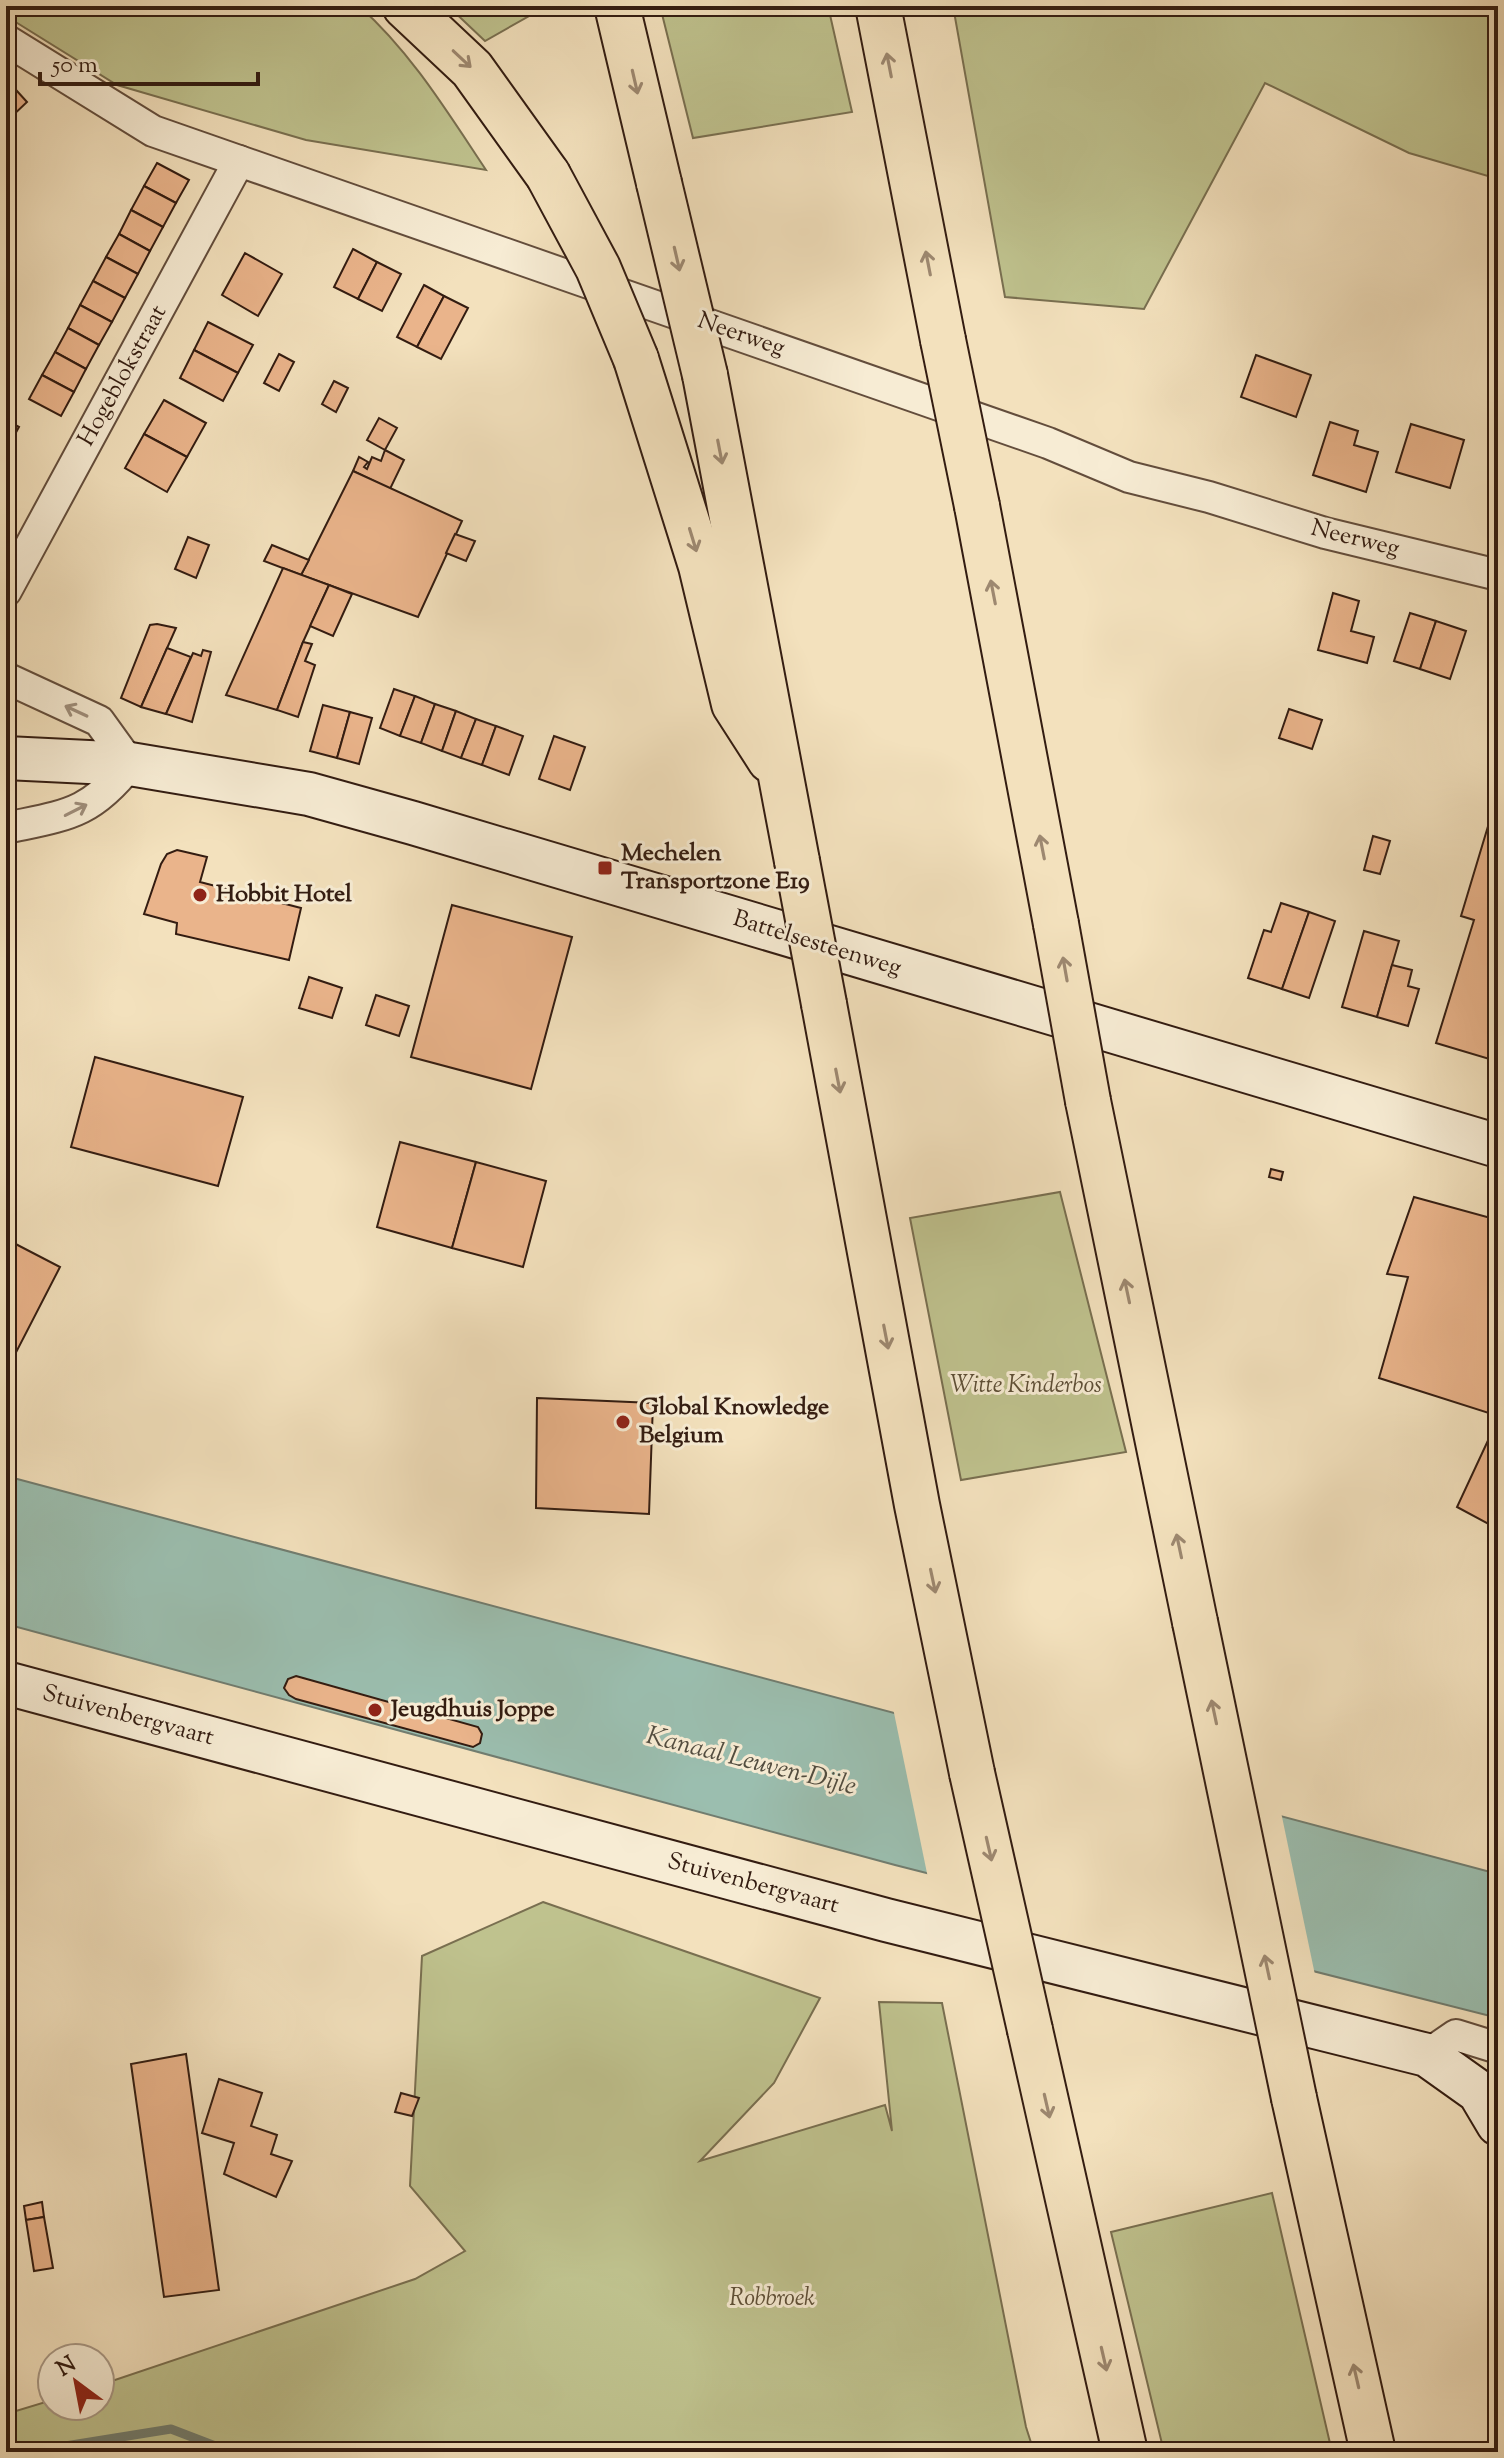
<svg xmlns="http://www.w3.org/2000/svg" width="1504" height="2458" font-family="'Sorts Mill Goudy',serif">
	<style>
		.green { fill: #bfc28e; stroke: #796f50; stroke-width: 2 }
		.water { fill: #9bbeaf; stroke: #717d70; stroke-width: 2 }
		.pier { fill: #f3e1bd }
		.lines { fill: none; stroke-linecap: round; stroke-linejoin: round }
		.stream { stroke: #717d70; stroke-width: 9 }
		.building { fill: #eab48b; stroke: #331c11; stroke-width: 2 }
		.minor-casing { stroke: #634d3c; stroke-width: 34 }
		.secondary-casing { stroke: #331c11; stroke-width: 46 }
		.motorway-casing { stroke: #331c11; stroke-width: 48 }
		.minor { stroke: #f7ecd4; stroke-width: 30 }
		.secondary { stroke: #f7ecd4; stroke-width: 42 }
		.motorway { stroke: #f3e1bd; stroke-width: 44 }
		.motorway-bridge-casing { stroke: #331c11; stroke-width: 48; stroke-linecap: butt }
		.motorway-bridge { stroke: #f3e1bd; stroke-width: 44 }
		.oneway { stroke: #9d8870 }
		.oneway2 { stroke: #9f8e7c }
		.poi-dot { fill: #8f2418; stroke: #f7ecd4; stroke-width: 3 }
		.labels { text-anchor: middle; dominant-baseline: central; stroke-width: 6; stroke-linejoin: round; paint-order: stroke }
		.street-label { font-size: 24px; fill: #331c11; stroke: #f7ecd4 }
		.poi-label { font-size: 24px; font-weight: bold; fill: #331c11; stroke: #f7ecd4; text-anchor: start }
		.park-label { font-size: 24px; font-style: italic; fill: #5d4e36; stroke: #f7ecd4 }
		.water-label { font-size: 26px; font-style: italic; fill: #524d40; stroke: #f7ecd4 }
	</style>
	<rect width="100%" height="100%" fill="#f3e1bd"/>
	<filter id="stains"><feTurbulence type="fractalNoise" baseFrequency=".0025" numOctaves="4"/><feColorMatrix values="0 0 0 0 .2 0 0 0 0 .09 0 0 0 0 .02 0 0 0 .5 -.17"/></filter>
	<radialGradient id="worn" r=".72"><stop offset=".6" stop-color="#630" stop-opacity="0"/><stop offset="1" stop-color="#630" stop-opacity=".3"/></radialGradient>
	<g class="green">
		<path d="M6,6h353c52,46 89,107 127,164l-180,-30 -189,-55 -111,-69z"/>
		<polygon points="448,6 532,6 529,16 485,41"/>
		<polygon points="660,6 828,6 852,112 693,138"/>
		<polygon points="953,6 1498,6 1498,179 1409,153 1265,83 1144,309 1005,297"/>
		<polygon points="1060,1192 1126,1452 961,1480 910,1218"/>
		<polygon points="543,1902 820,1998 774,2083 700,2161 885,2105 892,2131 879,2002 942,2003 1026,2427 1034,2452 6,2452 6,2414 52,2400 52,2406 100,2406 100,2385 415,2279 465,2251 410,2186 422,1956"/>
		<polygon points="1272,2193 1332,2452 1164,2452 1111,2232"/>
	</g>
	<polygon class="water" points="6,1476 1498,1874 1498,2018 895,1865 6,1624"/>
	<polygon class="pier" points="893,1708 1281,1812 1315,1975 928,1878"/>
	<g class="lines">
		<polyline class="stream" points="28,2452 171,2429 231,2452"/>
	</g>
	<g class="building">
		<polygon points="17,91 27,102 6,122 6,102"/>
		<polygon points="157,163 189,180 176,203 144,186"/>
		<polygon points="144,186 176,203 163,227 131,210"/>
		<polygon points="131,210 163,227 150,251 119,234"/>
		<polygon points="119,234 150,251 138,274 106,257"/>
		<polygon points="353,249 377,262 358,299 334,287"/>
		<polygon points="245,253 282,274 258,316 222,295"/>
		<polygon points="106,257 138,274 125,298 93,281"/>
		<polygon points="377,262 401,274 382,311 358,299"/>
		<polygon points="93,281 125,298 112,322 80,305"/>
		<polygon points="424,285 444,296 417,347 397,337"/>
		<polygon points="444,296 468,308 441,359 417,347"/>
		<polygon points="80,305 112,322 99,345 68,328"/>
		<polygon points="208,322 253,345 238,373 194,350"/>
		<polygon points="68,328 99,345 86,369 55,352"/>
		<polygon points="194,350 238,373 223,401 180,378"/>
		<polygon points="55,352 86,369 74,392 42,375"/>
		<polygon points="279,354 294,362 279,391 264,383"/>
		<polygon points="1256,355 1311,375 1296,417 1241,397"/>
		<polygon points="42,375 74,392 61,416 29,399"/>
		<polygon points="334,381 348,388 336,412 322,404"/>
		<polygon points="164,400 206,423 187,457 144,434"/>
		<polygon points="379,418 397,428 385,450 367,440"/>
		<polygon points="6,420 19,427 6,451"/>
		<polygon points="1330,422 1358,431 1354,445 1378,452 1366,492 1313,475"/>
		<polygon points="1411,424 1464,440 1450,488 1396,472"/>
		<polygon points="144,434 187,457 167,492 125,468"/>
		<polygon points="385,450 404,460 390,489 353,471 359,457 368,462 364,467 367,469 372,457 381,461"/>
		<polygon points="353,471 462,521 418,617 301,575"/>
		<polygon points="455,534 475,541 466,561 446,553"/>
		<polygon points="188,537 209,545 196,578 175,569"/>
		<polygon points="272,545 309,560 301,575 264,561"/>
		<polygon points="283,568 329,585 303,642 277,710 226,695"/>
		<polygon points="329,585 352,594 333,636 310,626"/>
		<polygon points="1333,593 1359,601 1351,631 1374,637 1367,663 1318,650"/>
		<polygon points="1410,613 1436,621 1420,669 1394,661"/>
		<polygon points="1436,621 1466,631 1450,679 1420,669"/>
		<polygon points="157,624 176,628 141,707 121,698 150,625"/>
		<polygon points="303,642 312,644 305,661 315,665 298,717 277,710"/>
		<polygon points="167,648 191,657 166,714 141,707"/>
		<polygon points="203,650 211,652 192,722 166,714 193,653 201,656"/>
		<polygon points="394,689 415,696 400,736 380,728"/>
		<polygon points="415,696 435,704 421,743 400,736"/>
		<polygon points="435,704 456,711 442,751 421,743"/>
		<polygon points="323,705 350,712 337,758 310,751"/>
		<polygon points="1289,709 1322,720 1312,749 1279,738"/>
		<polygon points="456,711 476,719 461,758 442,751"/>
		<polygon points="350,712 372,718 359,764 337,758"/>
		<polygon points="476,719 496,726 482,765 461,758"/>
		<polygon points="496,726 523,736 509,775 482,765"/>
		<polygon points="554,736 585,747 570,790 539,779"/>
		<polygon points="1498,793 1498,1060 1496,1061 1436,1043 1474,920 1461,916"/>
		<polygon points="1373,836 1390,841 1380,874 1364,870"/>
		<polygon points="177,850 207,857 200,882 301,908 289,960 176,934 177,923 144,914 161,864 167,854"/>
		<polygon points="1281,903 1309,912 1282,989 1248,978 1264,930 1271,932"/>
		<polygon points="452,905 572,937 531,1089 411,1057"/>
		<polygon points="1309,912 1335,921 1309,998 1282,989"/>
		<polygon points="1364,931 1399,941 1377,1017 1342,1007"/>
		<polygon points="1392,965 1412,970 1408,986 1419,989 1408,1026 1377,1017"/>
		<polygon points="309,977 342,988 332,1018 299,1008"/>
		<polygon points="376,995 409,1006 399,1036 366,1025"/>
		<polygon points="95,1057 243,1097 218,1186 71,1147"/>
		<polygon points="400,1142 476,1162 452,1248 377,1227"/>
		<polygon points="476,1162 546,1181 523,1267 452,1248"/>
		<polygon points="1271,1169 1283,1172 1281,1180 1269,1177"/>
		<polygon points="1414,1197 1498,1220 1498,1416 1379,1378 1408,1277 1387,1274"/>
		<polygon points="6,1239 60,1267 8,1368 6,1367"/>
		<polygon points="537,1398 653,1403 649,1514 536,1508"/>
		<polygon points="1498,1419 1498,1529 1457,1507"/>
		<polygon points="296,1676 478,1727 482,1734 480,1743 473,1747 296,1699 289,1695 284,1688 288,1679"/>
		<polygon points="186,2054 219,2290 164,2297 131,2064"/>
		<polygon points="219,2079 262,2093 251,2126 277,2135 271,2154 292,2161 276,2197 224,2174 234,2143 202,2133"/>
		<polygon points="401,2093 419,2098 412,2116 395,2112"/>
		<polygon points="42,2202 44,2217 26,2220 24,2206"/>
		<polygon points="44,2217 53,2268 34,2271 26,2220"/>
	</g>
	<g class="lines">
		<defs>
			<g id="minor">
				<polyline points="6,40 153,131 1048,443 1129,477 1209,497 1325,533 1498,575"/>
				<polyline points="6,591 239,161"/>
				<path d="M6,678l93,43 31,43c-40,51 -64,51 -124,64"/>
				<polyline points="1427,2055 1456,2035 1498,2048"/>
			</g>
			<g id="secondary">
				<polyline points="6,758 130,764 309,794 413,823 1498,1146"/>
				<polyline points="6,1683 886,1920 1427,2055 1479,2092 1498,2124"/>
			</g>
			<g id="motorway">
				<polyline points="405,6 472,69 548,175"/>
				<polyline points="617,6 659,183"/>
				<polyline points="878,6 943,340"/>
				<polyline points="636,359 701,566 734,704 770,760"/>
				<polyline points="705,375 797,861"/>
				<polyline points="977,506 1056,924"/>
				<polyline points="824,1004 917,1505 972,1773"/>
				<polyline points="1088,1101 1195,1622"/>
				<polyline points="1030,2030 1125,2452"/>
				<polyline points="1294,2098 1373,2452"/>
			</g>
		</defs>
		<use href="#minor" class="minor-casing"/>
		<use href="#secondary" class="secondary-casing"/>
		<use href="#motorway" class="motorway-casing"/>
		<use href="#minor" class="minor"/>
		<use href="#secondary" class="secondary"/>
		<use href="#motorway" class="motorway"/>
		<defs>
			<g id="motorway-bridge">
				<polyline points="548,175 598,268 636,359"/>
				<polyline points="659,183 705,375"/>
				<polyline points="943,340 977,506"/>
				<polyline points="797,861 824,1004"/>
				<polyline points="1056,924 1088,1101"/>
				<polyline points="1195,1622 1294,2098"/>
				<polyline points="972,1773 1030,2030"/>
			</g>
		</defs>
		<use href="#motorway-bridge" class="motorway-bridge-casing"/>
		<use href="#motorway-bridge" class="motorway-bridge"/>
	</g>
	<defs><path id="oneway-shaft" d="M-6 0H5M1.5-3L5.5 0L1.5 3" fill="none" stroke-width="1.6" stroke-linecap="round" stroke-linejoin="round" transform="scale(2)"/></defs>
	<g class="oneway">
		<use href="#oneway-shaft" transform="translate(462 59) rotate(43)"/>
		<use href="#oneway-shaft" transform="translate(889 65) rotate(-101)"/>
		<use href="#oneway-shaft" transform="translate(635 82) rotate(77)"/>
		<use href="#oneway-shaft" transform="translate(677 259) rotate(77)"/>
		<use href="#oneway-shaft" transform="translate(928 263) rotate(-101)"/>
		<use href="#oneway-shaft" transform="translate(720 452) rotate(79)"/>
		<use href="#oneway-shaft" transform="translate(693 540) rotate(73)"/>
		<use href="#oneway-shaft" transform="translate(993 592) rotate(-101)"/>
		<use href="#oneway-shaft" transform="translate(1042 847) rotate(-101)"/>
		<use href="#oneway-shaft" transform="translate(1065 969) rotate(-100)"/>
		<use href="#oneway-shaft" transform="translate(838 1081) rotate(79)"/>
		<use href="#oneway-shaft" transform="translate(1127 1291) rotate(-102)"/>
		<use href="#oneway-shaft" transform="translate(886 1337) rotate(79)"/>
		<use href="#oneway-shaft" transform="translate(1179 1546) rotate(-102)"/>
		<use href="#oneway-shaft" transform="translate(933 1581) rotate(78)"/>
		<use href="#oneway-shaft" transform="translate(1214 1712) rotate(-102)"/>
		<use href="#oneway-shaft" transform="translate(989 1849) rotate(77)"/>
		<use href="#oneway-shaft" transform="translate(1267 1967) rotate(-102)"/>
		<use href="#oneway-shaft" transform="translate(1047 2106) rotate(77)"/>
		<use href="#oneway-shaft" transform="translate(1104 2359) rotate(77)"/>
		<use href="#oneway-shaft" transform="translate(1356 2376) rotate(-103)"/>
	</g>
	<g class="oneway2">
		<use href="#oneway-shaft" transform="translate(76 711) rotate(-155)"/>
		<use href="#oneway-shaft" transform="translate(76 810) rotate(-27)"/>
	</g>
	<g class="poi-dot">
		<rect x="597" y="860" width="16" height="16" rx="4"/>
		<circle cx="200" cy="895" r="8"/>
		<circle cx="623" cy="1422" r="8"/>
		<circle cx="375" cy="1710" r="8"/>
	</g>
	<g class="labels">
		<g class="street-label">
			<text transform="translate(741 335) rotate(19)">Neerweg</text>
			<text transform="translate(123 376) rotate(-61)">Hogeblokstraat</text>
			<text transform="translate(1355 539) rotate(14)">Neerweg</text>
			<text transform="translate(817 944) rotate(17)">Battelsesteenweg</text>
			<text transform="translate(128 1716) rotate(15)">Stuivenbergvaart</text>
			<text transform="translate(753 1884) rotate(15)">Stuivenbergvaart</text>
		</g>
		<g class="poi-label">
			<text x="621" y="854">Mechelen<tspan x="621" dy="28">Transportzone E19</tspan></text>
			<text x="216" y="895">Hobbit Hotel</text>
			<text x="639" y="1408">Global Knowledge<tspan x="639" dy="28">Belgium</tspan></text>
			<text x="391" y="1710">Jeugdhuis Joppe</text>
		</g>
		<g class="park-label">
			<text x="1026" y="1386">Witte Kinderbos</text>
			<text x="772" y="2299">Robbroek</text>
		</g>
		<g class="water-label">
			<text transform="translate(751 1762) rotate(14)">Kanaal Leuven-Dijle</text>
		</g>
	</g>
	<rect width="1504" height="2458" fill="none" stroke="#f3e1bd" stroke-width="32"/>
	<rect x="8" y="8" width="1488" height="2442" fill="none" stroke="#331c11" stroke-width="4"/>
	<rect x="16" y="16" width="1472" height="2426" fill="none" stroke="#331c11" stroke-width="2"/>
	<g transform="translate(76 2382) rotate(328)"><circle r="38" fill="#f7ecd4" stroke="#a99986" stroke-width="2"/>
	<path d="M0-6L14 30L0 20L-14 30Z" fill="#8f2418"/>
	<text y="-12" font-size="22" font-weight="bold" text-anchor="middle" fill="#331c11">N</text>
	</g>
	<path d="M40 72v12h218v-12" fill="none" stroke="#331c11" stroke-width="4"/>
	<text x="52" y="72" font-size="24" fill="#331c11" stroke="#f7ecd4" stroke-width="6" paint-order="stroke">50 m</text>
	<rect width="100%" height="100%" filter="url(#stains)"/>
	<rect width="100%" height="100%" fill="url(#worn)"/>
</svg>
